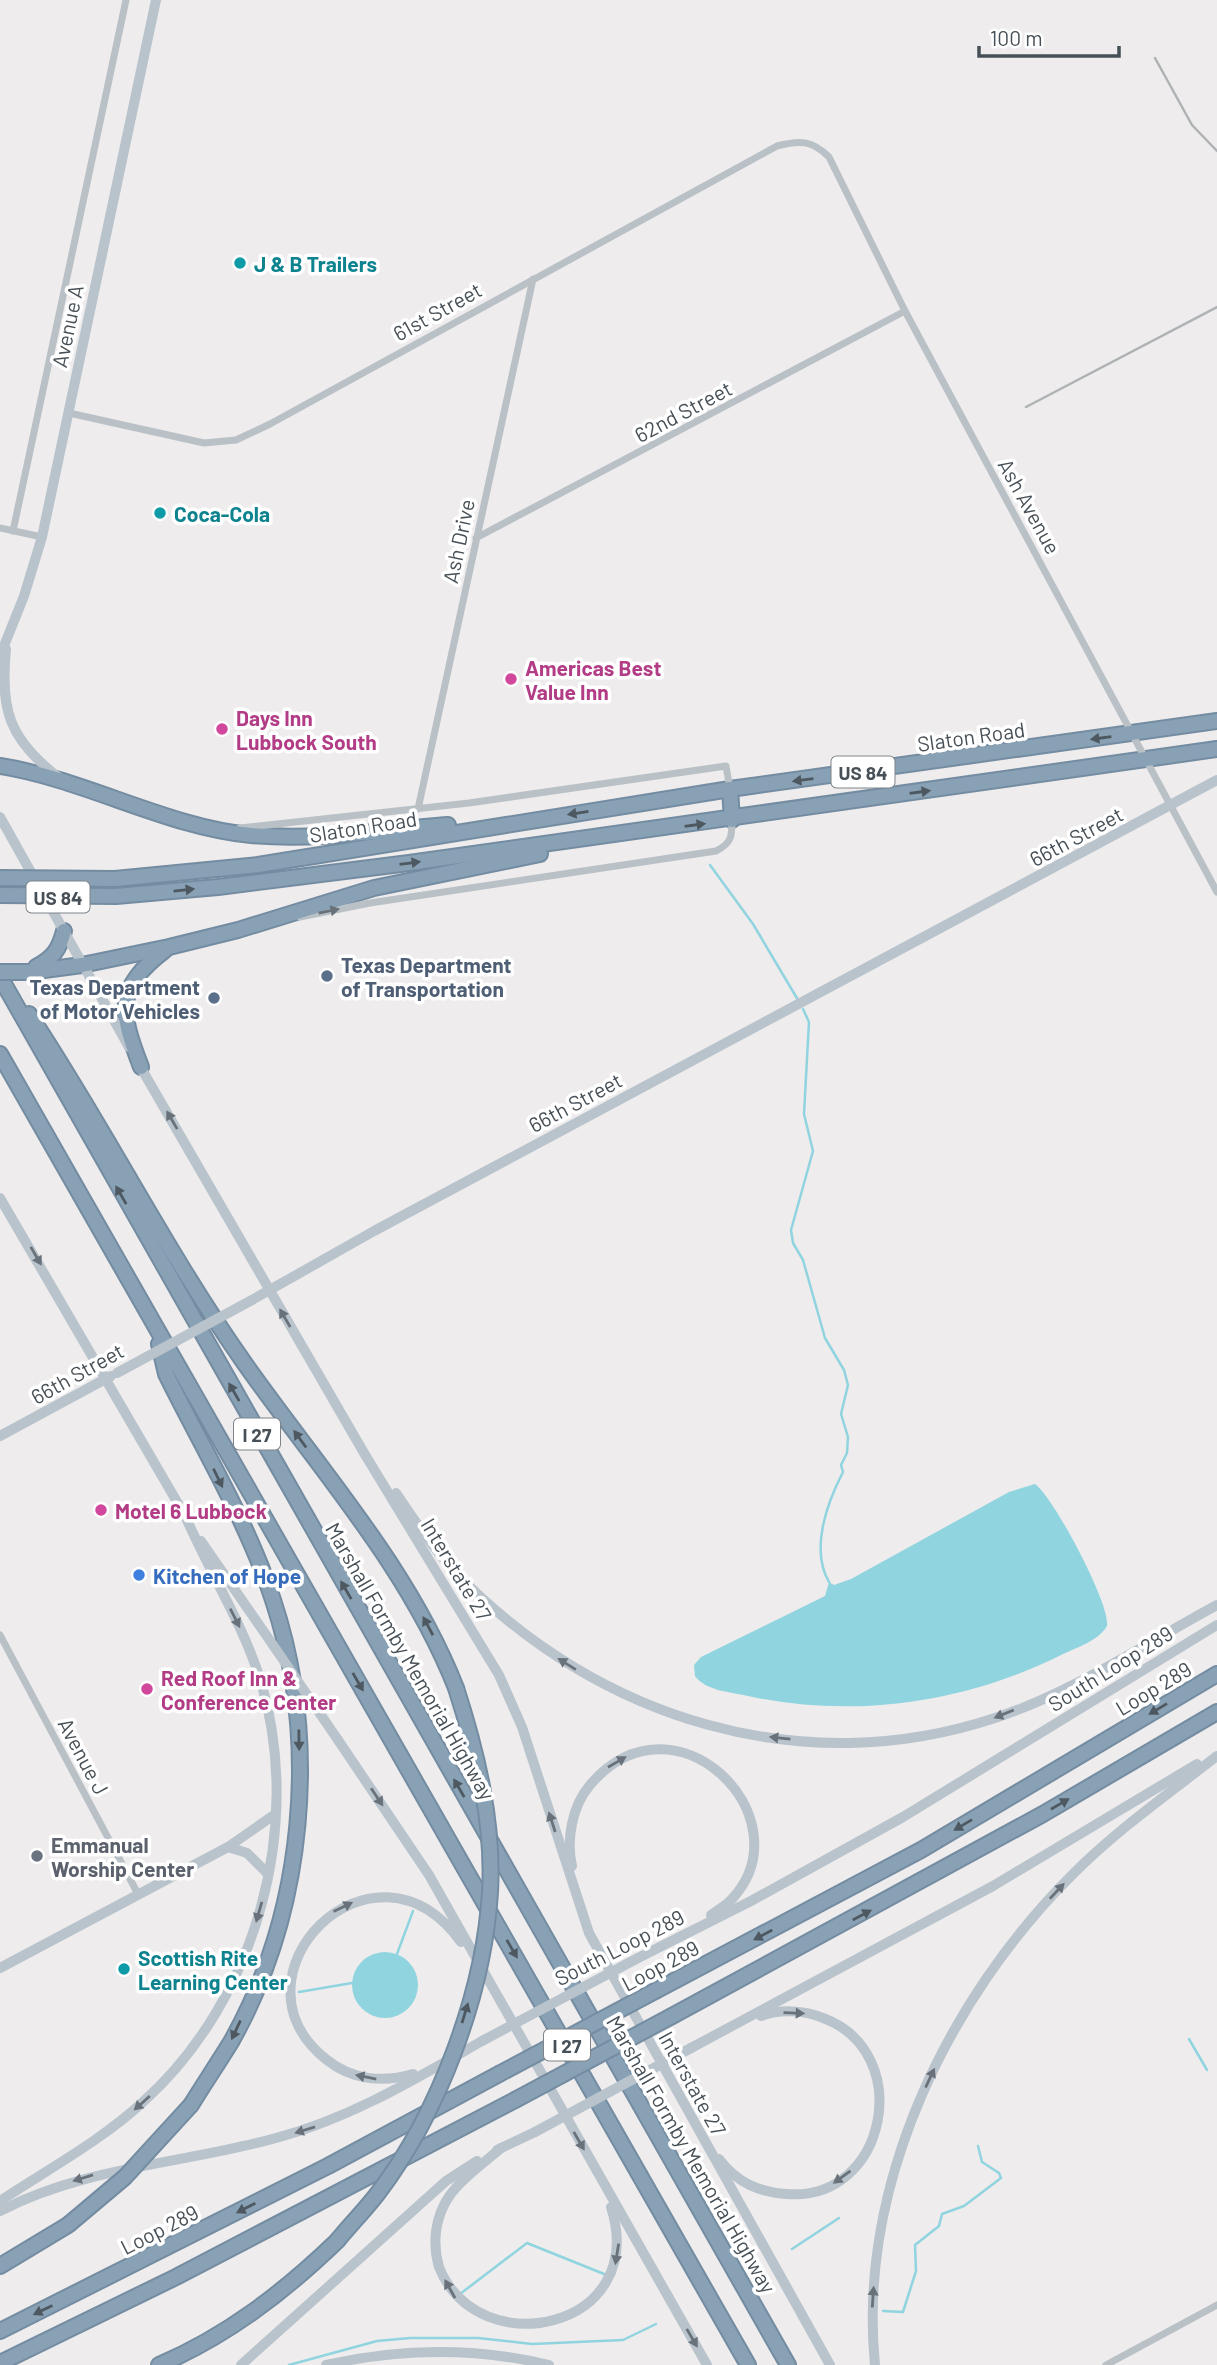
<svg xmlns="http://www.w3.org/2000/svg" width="1217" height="2365" font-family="Barlow,sans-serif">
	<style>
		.water { fill: #90d4e0 }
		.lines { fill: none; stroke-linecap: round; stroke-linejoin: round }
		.stream { stroke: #90d4e0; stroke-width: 2.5 }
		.highway-casing { stroke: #748ca1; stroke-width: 18 }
		.street { stroke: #b9c1c7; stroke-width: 7 }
		.secondary { stroke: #b9c3cc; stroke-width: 10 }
		.highway { stroke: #89a1b5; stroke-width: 14 }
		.rail { stroke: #afb2b5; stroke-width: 2.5 }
		.highway-bridge-casing { stroke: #748ca1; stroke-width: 18; stroke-linecap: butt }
		.secondary-bridge { stroke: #b9c3cc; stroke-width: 10 }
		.highway-bridge { stroke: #89a1b5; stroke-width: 14 }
		.oneway { fill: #4e5860 }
		.oneway2 { fill: #697279 }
		.oneway3 { fill: #69727a }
		.culture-dot { fill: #0f9aa8; stroke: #fff; stroke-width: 2.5 }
		.hotel-dot { fill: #d1479c; stroke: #fff; stroke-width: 2.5 }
		.service-dot { fill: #5c6f8a; stroke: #fff; stroke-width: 2.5 }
		.shop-dot { fill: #3f7fe0; stroke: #fff; stroke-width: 2.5 }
		.worship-dot { fill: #6b7280; stroke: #fff; stroke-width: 2.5 }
		.labels { text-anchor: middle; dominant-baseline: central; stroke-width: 7; stroke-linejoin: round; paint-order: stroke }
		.shield { fill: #fff; stroke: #7e8489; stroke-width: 2 }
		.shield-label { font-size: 19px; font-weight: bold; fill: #475057 }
		.culture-label { font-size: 21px; font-weight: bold; fill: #0d838f; stroke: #fff; text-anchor: start }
		.street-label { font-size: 21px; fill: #475057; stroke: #fff }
		.hotel-label { font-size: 21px; font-weight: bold; fill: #b23c85; stroke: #fff; text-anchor: start }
		.service-label { font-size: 21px; font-weight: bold; fill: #4e5e75; stroke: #fff; text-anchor: start }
		.shop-label { font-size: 21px; font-weight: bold; fill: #366cbe; stroke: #fff; text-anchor: start }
		.worship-label { font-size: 21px; font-weight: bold; fill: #5b616d; stroke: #fff; text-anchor: start }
	</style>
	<rect width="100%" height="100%" fill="#eeecec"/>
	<g class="water">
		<path d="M1035,1484c18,12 76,121 72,142 -9,15 -29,21 -44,28 -97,49 -210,65 -315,42 -18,-4 -42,-5 -53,-20l-1,-11 7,-8 124,-61 4,-14 5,3 17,-6 158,-87z"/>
		<circle cx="385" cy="1985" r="33"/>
	</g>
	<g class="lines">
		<g class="stream">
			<polyline points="710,865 753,924 798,1000"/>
			<path d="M803,1009l6,13 -5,92 9,37 -22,79 2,13 10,17 22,78 19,32 4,15 -7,29 7,23 -1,16 -6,12 2,7c-16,31 -33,77 -14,110"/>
			<polyline points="397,1954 413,1911"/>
			<polyline points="299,1992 352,1983"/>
			<polyline points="1189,2039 1207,2070"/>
			<polyline points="792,2249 839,2218"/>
			<polyline points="460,2294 527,2243 604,2274"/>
			<polyline points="883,2311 903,2312 916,2271 915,2245 939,2226 942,2214 964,2206 1001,2178 999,2173 982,2162 978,2146"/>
			<polyline points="289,2365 377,2341 410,2338 478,2338 532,2344 623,2340 656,2324"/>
		</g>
		<defs>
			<g id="highway">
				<path d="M0,766c84,13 169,62 251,69 65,6 133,-5 197,-10"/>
				<polyline points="730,789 732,820"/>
				<polyline points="115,879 258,865 730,789 1217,721"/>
				<polyline points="116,896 218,887 409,863 1217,749"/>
				<path d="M36,967c17,-9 23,-17 28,-36"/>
				<polyline points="29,972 82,965 169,947 238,930 374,888 540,854"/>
				<polyline points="0,977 788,2365"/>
				<path d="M29,1014c75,113 136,236 214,347 75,107 165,205 213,327"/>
				<polyline points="0,1054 748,2365"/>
				<path d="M141,1067c-21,-55 -27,-78 24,-117"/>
				<path d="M159,1344l7,30c36,73 82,149 107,226 47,142 32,311 -42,442 -13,21 -27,42 -40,63"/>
				<polyline points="657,1990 921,1850 1217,1674"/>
				<polyline points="672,2016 1043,1814 1217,1712"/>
				<polyline points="0,2266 68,2225"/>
				<polyline points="0,2331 328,2166 499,2074"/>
				<polyline points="0,2363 176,2277 515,2100"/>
				<path d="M159,2365c68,-29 125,-73 178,-124"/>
			</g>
		</defs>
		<use href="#highway" class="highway-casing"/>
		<g class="street">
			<path d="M69,413l135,30 32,-3 34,-16 507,-278c23,-6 35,-6 52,11l76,154 312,581"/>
			<polyline points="0,528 42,537"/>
			<polyline points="13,531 126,0"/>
			<polyline points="476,538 905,311"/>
			<polyline points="418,809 533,279"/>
			<polyline points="240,828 469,803 726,766 730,789"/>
			<path d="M300,917l70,-14 346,-52c16,-8 16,-15 16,-31"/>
			<polyline points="0,1635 138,1894"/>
			<polyline points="1106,2365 1217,2305"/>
		</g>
		<g class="secondary">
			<path d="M6,649c-6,61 3,90 52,128"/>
			<polyline points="0,656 24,596 42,537 156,0"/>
			<polyline points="0,817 129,1047"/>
			<polyline points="137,1061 364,1453 499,1675 522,1727 589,1933 830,2365"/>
			<polyline points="0,1198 187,1519"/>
			<polyline points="252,1300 374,1231 1217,780"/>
			<polyline points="0,1436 111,1376"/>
			<path d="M396,1493c20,29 39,59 64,84 140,142 342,205 535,141 74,-24 152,-75 222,-113"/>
			<polyline points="201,1541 273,1645"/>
			<polyline points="338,1740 429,1875 707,2365"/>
			<polyline points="228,1847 247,1853 268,1874"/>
			<path d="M572,1866c-6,-26 0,-60 18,-81 85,-100 217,33 142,114 -5,6 -14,11 -21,16"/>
			<polyline points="638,1958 751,1901 903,1817 1217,1625"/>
			<polyline points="0,1968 228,1847 274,1815"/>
			<polyline points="691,2048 993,1886 1197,1764"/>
			<path d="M413,2074c-30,9 -61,6 -86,-14 -107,-83 46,-240 134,-118"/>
			<path d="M501,2148c-17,15 -38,29 -51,47 -15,21 -18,48 -11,72 39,98 211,63 172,-60"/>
			<polyline points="497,2150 535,2132"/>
			<path d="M719,2159c18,24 40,33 68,35 100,8 129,-142 36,-176 -19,-8 -43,-9 -62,-2"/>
			<path d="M0,2201c48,-32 101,-60 144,-100 112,-101 160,-274 117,-419 -18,-59 -53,-112 -77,-169"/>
			<path d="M0,2211c87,-45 183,-47 276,-73 75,-20 139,-59 206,-97"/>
			<polyline points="241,2365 446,2181 477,2161"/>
			<path d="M326,2365c75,-17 148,-18 223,0"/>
			<path d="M875,2365c-18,-180 73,-367 198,-491 44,-44 95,-80 144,-118"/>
		</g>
		<use href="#highway" class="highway"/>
		<g class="rail">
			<polyline points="1155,58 1192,125 1217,151"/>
			<polyline points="1026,407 1217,307"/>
		</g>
		<defs>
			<g id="highway-bridge">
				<polyline points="0,878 115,879"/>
				<polyline points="0,895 116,896"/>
				<polyline points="0,972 29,972"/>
				<polyline points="499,2074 657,1990"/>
				<polyline points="515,2100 672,2016"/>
				<polyline points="68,2225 125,2177 191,2105"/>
				<path d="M337,2241c13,-16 28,-31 41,-48 61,-80 106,-200 112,-301 4,-69 -13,-139 -34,-204"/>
			</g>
		</defs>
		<use href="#highway-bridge" class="highway-bridge-casing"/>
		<g class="secondary-bridge">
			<polyline points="117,1373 252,1300"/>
			<polyline points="273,1645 338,1740"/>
			<polyline points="482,2041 638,1958"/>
			<polyline points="535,2132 691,2048"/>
		</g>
		<use href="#highway-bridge" class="highway-bridge"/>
	</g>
	<defs><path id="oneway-solid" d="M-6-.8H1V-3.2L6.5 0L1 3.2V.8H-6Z" transform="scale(1.75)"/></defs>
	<g class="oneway">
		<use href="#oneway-solid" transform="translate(1101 738) rotate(172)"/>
		<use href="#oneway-solid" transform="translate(803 780) rotate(173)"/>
		<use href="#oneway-solid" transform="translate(920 792) rotate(-8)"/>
		<use href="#oneway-solid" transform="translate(578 813) rotate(171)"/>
		<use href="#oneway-solid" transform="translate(695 825) rotate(-8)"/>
		<use href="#oneway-solid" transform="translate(410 863) rotate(-7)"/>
		<use href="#oneway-solid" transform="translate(184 890) rotate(-6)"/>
		<use href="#oneway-solid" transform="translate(121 1195) rotate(-120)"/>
		<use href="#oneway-solid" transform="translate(234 1392) rotate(-120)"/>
		<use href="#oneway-solid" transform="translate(300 1439) rotate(-126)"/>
		<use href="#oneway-solid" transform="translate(218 1478) rotate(64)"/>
		<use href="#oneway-solid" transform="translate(346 1590) rotate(-120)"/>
		<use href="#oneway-solid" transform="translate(428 1626) rotate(-118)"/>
		<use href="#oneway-solid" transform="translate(358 1682) rotate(60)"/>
		<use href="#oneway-solid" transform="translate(1158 1709) rotate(149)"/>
		<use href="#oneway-solid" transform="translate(299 1740) rotate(89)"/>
		<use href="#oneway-solid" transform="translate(459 1788) rotate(-120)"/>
		<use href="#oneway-solid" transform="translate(1060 1804) rotate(-30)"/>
		<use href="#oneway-solid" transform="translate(963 1825) rotate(149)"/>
		<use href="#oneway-solid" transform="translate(862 1915) rotate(-28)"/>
		<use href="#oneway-solid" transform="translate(763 1935) rotate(152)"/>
		<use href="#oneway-solid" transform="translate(512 1949) rotate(60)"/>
		<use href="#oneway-solid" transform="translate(465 2013) rotate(-73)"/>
		<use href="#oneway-solid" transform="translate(236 2030) rotate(115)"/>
		<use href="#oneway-solid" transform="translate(246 2208) rotate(153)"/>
		<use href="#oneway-solid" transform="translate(43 2310) rotate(154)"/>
	</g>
	<use class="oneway2" href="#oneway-solid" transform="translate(329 911) rotate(-11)"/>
	<g class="oneway3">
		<use href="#oneway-solid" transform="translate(172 1120) rotate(-120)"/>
		<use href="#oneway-solid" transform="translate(36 1256) rotate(60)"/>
		<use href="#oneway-solid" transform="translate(285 1318) rotate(-120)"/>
		<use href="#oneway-solid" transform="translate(235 1618) rotate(63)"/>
		<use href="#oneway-solid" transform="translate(567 1664) rotate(-148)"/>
		<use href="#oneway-solid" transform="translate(1004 1714) rotate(158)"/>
		<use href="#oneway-solid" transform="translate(780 1738) rotate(-174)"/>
		<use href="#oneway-solid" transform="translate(617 1762) rotate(-30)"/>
		<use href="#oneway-solid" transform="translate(377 1797) rotate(56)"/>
		<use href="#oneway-solid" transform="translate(552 1822) rotate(-108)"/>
		<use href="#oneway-solid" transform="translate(1057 1891) rotate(-47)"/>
		<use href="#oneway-solid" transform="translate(343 1907) rotate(-26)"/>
		<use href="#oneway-solid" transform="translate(259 1912) rotate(106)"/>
		<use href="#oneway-solid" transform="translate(794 2013) rotate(2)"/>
		<use href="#oneway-solid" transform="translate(366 2077) rotate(-169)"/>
		<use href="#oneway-solid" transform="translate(930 2078) rotate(-65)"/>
		<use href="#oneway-solid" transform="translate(142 2103) rotate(138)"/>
		<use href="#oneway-solid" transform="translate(305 2130) rotate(163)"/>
		<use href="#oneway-solid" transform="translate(579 2141) rotate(60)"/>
		<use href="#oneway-solid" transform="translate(842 2177) rotate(144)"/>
		<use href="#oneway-solid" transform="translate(83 2178) rotate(163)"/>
		<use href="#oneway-solid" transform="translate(617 2254) rotate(99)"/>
		<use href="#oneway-solid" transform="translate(450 2289) rotate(-119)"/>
		<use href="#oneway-solid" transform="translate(873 2297) rotate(-86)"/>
		<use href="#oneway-solid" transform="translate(692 2338) rotate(60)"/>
	</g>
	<g class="culture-dot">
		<circle cx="240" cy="263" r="7"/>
		<circle cx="160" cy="513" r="7"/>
		<circle cx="124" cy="1969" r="7"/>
	</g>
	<g class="hotel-dot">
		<circle cx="511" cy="679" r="7"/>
		<circle cx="222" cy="729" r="7"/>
		<circle cx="101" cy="1510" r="7"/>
		<circle cx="147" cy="1689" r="7"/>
	</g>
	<g class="service-dot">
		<circle cx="327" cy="976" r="7"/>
		<circle cx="214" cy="998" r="7"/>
	</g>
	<circle class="shop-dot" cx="139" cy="1575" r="7"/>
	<circle class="worship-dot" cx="37" cy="1856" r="7"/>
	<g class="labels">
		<g class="shield">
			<rect x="831.5" y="756.5" width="63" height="31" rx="5"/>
			<rect x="26.5" y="881.5" width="63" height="31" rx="5"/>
			<rect x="234" y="1418.5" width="46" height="31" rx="5"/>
			<rect x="544" y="2029.5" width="46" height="31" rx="5"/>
		</g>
		<g class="shield-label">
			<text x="863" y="772">US 84</text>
			<text x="58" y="897">US 84</text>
			<text x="257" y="1434">I 27</text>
			<text x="567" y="2045">I 27</text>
		</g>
		<g class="culture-label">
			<text x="254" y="263">J &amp; B Trailers</text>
			<text x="174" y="513">Coca-Cola</text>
			<text x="138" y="1957">Scottish Rite<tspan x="138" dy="24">Learning Center</tspan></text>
		</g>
		<g class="street-label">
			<text transform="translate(437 311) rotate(-29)">61st Street</text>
			<text transform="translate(67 326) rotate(-78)">Avenue A</text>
			<text transform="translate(683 411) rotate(-28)">62nd Street</text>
			<text transform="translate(1030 506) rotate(61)">Ash Avenue</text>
			<text transform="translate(458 541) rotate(-78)">Ash Drive</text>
			<text transform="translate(971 736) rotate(-8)">Slaton Road</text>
			<text transform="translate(363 826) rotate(-9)">Slaton Road</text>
			<text transform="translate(1076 836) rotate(-28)">66th Street</text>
			<text transform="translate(575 1102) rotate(-28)">66th Street</text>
			<text transform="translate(77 1373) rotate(-29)">66th Street</text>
			<text transform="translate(457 1569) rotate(59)">Interstate 27</text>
			<text transform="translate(411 1661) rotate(60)">Marshall Formby Memorial Highway</text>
			<text transform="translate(1110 1668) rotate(-32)">South Loop 289</text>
			<text transform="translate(1153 1688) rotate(-31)">Loop 289</text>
			<text transform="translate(84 1756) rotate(62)">Avenue J</text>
			<text transform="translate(619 1947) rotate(-27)">South Loop 289</text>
			<text transform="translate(660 1965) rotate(-28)">Loop 289</text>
			<text transform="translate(693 2083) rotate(61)">Interstate 27</text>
			<text transform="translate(692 2154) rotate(60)">Marshall Formby Memorial Highway</text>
			<text transform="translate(159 2229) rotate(-27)">Loop 289</text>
		</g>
		<g class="hotel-label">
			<text x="525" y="667">Americas Best<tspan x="525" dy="24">Value Inn</tspan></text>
			<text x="236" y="717">Days Inn<tspan x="236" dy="24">Lubbock South</tspan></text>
			<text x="115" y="1510">Motel 6 Lubbock</text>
			<text x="161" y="1677">Red Roof Inn &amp;<tspan x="161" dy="24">Conference Center</tspan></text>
		</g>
		<g class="service-label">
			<text x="341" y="964">Texas Department<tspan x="341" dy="24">of Transportation</tspan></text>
			<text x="200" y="986" text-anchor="end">Texas Department<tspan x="200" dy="24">of Motor Vehicles</tspan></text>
		</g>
		<g class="shop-label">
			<text x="153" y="1575">Kitchen of Hope</text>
		</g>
		<g class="worship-label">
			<text x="51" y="1844">Emmanual<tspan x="51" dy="24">Worship Center</tspan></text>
		</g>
	</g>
	<path d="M979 46v10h140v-10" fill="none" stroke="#475057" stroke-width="3.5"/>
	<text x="990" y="46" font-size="21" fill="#475057" stroke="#ffffff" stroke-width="5" paint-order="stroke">100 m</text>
</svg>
